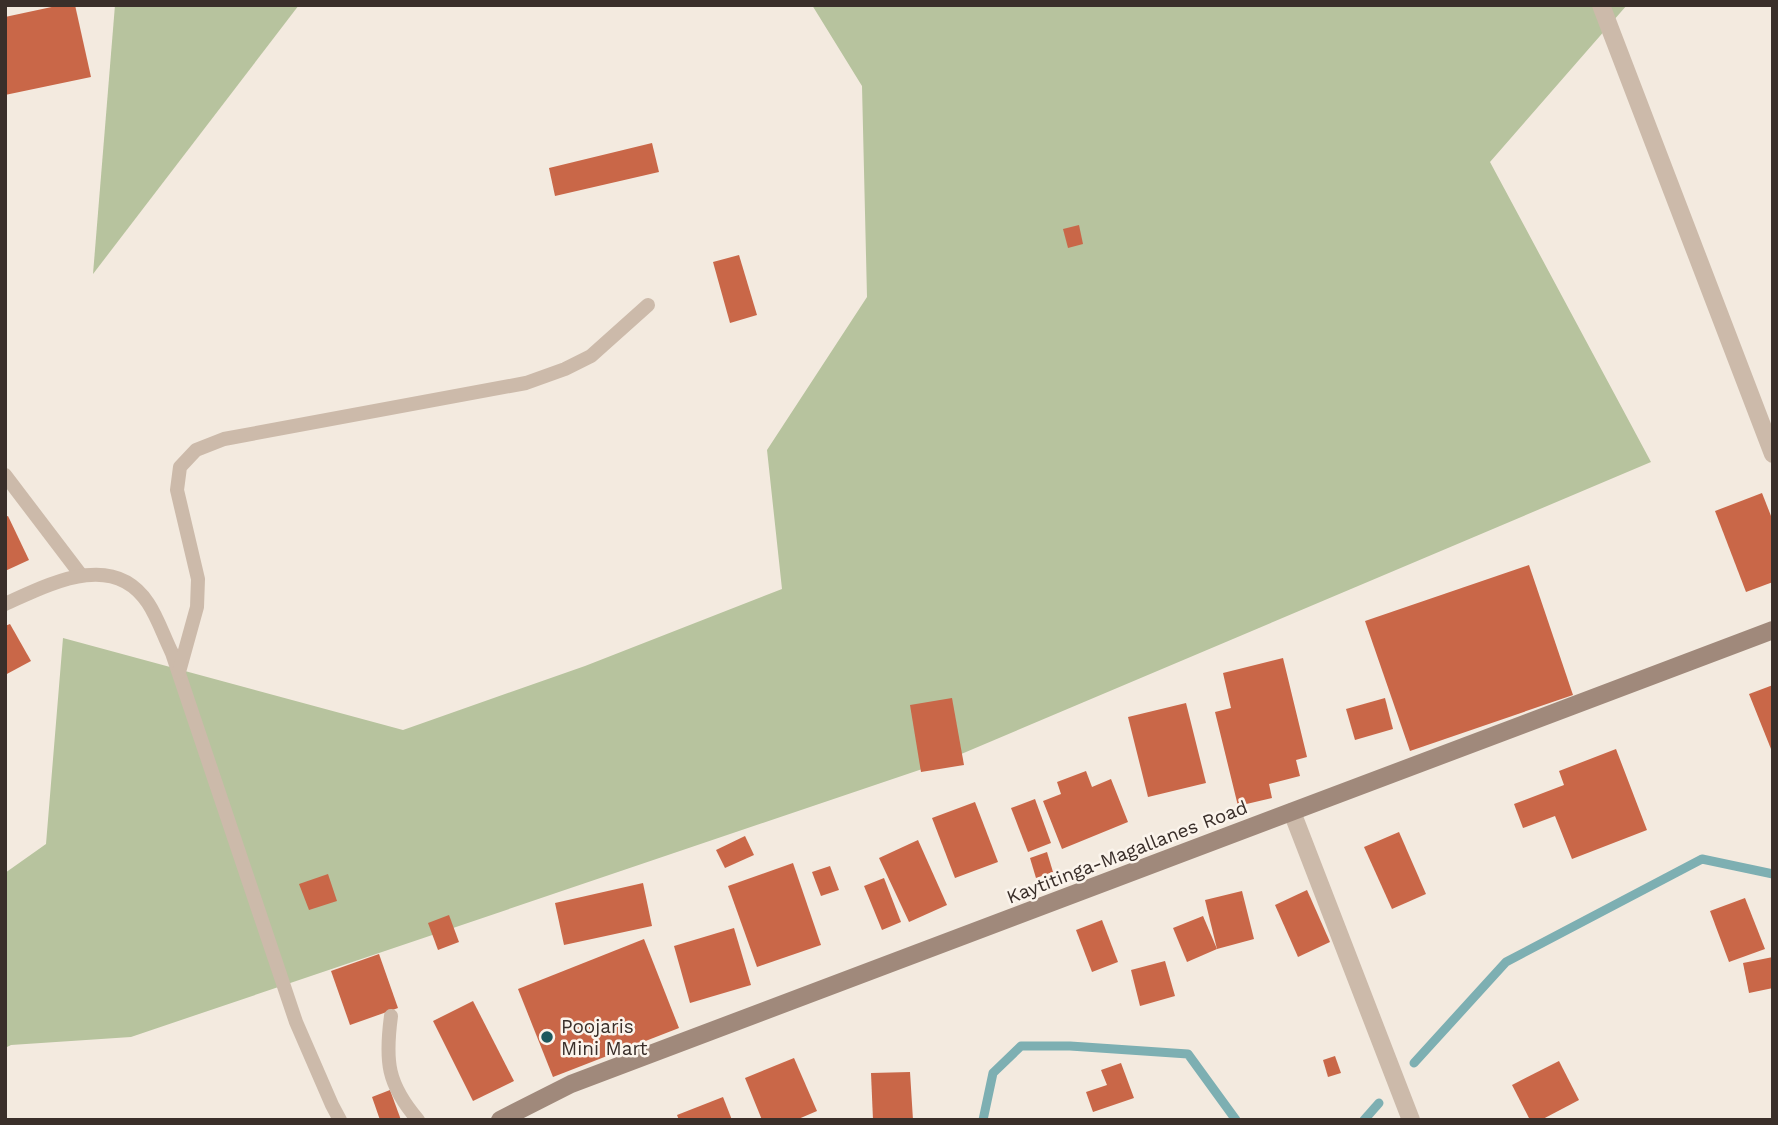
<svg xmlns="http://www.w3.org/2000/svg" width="1778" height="1125" font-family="'Work Sans',sans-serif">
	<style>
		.green { fill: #b7c39e }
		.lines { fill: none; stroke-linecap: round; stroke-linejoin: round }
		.stream { stroke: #7dafb2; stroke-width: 9 }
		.building { fill: #c96748 }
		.lane { stroke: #ccbaaa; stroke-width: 14 }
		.street { stroke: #ccbaaa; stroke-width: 18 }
		.secondary { stroke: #a0897b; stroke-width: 18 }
		.poi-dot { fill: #1e585d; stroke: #fbf4ec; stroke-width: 2.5 }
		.labels { text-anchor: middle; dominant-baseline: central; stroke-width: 5; stroke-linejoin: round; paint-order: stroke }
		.street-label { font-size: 19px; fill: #3a2f2a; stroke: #fbf4ec }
		.poi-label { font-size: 19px; fill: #3a2f2a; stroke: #fbf4ec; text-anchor: start }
	</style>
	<rect width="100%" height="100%" fill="#f3eadf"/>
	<g class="green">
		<polygon points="115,5 299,5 93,274"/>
		<polygon points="812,5 1627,5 1490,162 1651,462 940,763 131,1037 11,1045 5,1048 5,873 46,844 63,638 403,730 585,666 782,589 767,450 867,297 862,86"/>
	</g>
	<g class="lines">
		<g class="stream">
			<polyline points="1414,1063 1506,962 1702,859 1773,874"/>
			<polyline points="983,1120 993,1073 1021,1046 1070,1046 1188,1054 1236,1120"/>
			<polyline points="1364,1120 1379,1103"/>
		</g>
	</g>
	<g class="building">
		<polygon points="61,5 75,5 91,77 5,95 5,17"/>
		<polygon points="652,143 659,172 555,196 549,168"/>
		<polygon points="1079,225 1083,244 1068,248 1063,229"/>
		<polygon points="739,255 757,315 730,323 713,262"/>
		<polygon points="1762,493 1773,521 1773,582 1746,592 1715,511"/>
		<polygon points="8,516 29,560 5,571 5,517"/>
		<polygon points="1529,565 1573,695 1410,751 1365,621"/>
		<polygon points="10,624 31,661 5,675 5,626"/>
		<polygon points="1283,658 1307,757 1296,760 1300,776 1269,784 1272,798 1238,806 1215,712 1231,708 1223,673"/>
		<polygon points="1773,685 1773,754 1749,694"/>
		<polygon points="952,698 964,765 921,772 910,705"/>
		<polygon points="1385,698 1393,729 1355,740 1346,709"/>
		<polygon points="1186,703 1206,783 1148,797 1128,717"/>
		<polygon points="1616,749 1647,830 1572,859 1555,816 1523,828 1514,804 1564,785 1559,771"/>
		<polygon points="1086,771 1092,787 1111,779 1128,822 1062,849 1043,801 1061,794 1057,782"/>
		<polygon points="1035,799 1051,843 1028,852 1011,808"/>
		<polygon points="975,802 998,862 955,878 932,818"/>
		<polygon points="1399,832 1426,894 1392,909 1364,847"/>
		<polygon points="745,836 754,855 725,868 716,850"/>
		<polygon points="918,840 947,905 909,922 879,858"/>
		<polygon points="1047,852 1053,872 1036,878 1030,858"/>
		<polygon points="793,863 821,945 757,967 728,886"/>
		<polygon points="830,866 839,890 821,896 812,872"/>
		<polygon points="328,874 337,901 309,910 299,884"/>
		<polygon points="884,878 901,922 882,930 864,886"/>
		<polygon points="643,883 652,926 564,945 555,903"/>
		<polygon points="1307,890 1330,942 1298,957 1275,905"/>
		<polygon points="1242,891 1254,939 1217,949 1205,900"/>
		<polygon points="1745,898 1765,949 1729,962 1710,911"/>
		<polygon points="449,915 459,942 438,950 428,923"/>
		<polygon points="1203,916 1217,949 1187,962 1173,928"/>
		<polygon points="1102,920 1118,962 1092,972 1076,930"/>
		<polygon points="734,928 751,985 690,1003 674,946"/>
		<polygon points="644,939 679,1028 553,1077 518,989"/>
		<polygon points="379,954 398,1008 350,1025 331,971"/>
		<polygon points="1773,957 1773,988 1749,993 1743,963"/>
		<polygon points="1165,961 1175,996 1140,1006 1131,970"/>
		<polygon points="473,1001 514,1081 473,1101 433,1021"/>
		<polygon points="1335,1056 1341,1073 1328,1077 1323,1060"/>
		<polygon points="794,1058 817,1111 796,1120 762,1120 745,1078"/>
		<polygon points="1559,1061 1579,1100 1541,1120 1530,1120 1512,1085"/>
		<polygon points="1121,1063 1134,1098 1093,1112 1086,1092 1107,1085 1101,1070"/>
		<polygon points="910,1072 913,1120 873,1120 871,1073"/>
		<polygon points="390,1090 401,1120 380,1120 372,1097"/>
		<polygon points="723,1097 732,1120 679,1120 677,1115"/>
	</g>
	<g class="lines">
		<g class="lane">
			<polyline points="5,475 81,575"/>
			<path d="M5,604c45,-20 108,-54 143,-1 10,15 16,34 24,50l124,369 36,83 8,15"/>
			<polyline points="179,672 197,607 198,579 177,490 180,467 196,450 224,439 526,383 565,369 591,356 648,305"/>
			<path d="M391,1016c-6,45 -4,68 27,104"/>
		</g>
		<g class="street">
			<polyline points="1601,5 1773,454"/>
			<polyline points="1292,812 1411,1120"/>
		</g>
		<polyline class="secondary" points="500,1120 571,1084 1773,630"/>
	</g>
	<circle class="poi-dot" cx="547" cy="1037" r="7"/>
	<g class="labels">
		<g class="street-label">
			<text transform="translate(1127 852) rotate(-21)">Kaytitinga-Magallanes Road</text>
		</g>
		<g class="poi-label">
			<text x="561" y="1026">Poojaris<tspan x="561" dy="22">Mini Mart</tspan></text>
		</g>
	</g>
	<rect width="1778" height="1125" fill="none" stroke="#3a2f2a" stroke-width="14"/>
</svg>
